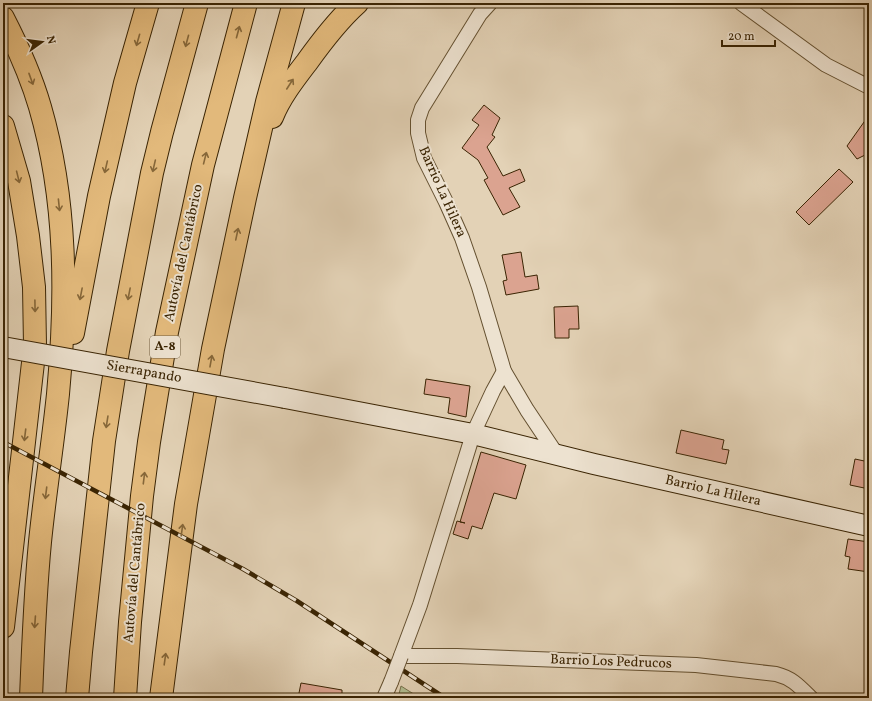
<svg xmlns="http://www.w3.org/2000/svg" width="872" height="701" font-family="Vollkorn,serif">
	<style>
		.green { fill: #b1bd90; stroke: #76704a }
		.building { fill: #dba390; stroke: #3a2403 }
		.lines { fill: none; stroke-linecap: round; stroke-linejoin: round }
		.street-casing { stroke: #645030; stroke-width: 16 }
		.secondary-casing { stroke: #3a2403; stroke-width: 22 }
		.highway-casing { stroke: #3a2403; stroke-width: 24 }
		.street { stroke: #ede2d0; stroke-width: 14 }
		.secondary { stroke: #ede2d0; stroke-width: 20 }
		.highway { stroke: #e2b97b; stroke-width: 22 }
		.rail-casing { stroke: #3a2403; stroke-width: 4.5 }
		.rail { stroke: #ede2d0; stroke-width: 3; stroke-dasharray: 9; stroke-linecap: butt }
		.street-bridge-casing { stroke: #645030; stroke-width: 16; stroke-linecap: butt }
		.secondary-bridge-casing { stroke: #3a2403; stroke-width: 22; stroke-linecap: butt }
		.street-bridge { stroke: #ede2d0; stroke-width: 14 }
		.secondary-bridge { stroke: #ede2d0; stroke-width: 20 }
		.oneway { stroke: #866739 }
		.labels { text-anchor: middle; dominant-baseline: central; stroke-width: 4; stroke-linejoin: round; paint-order: stroke }
		.shield { fill: #ede2d0; stroke: #705d40; stroke-width: 1 }
		.shield-label { font-size: 13px; font-weight: bold; fill: #3a2403 }
		.street-label { font-size: 14px; fill: #3a2403; stroke: #ede2d0 }
	</style>
	<rect width="100%" height="100%" fill="#e3d2b6"/>
	<filter id="stains"><feTurbulence type="fractalNoise" baseFrequency=".005" numOctaves="4"/><feColorMatrix values="0 0 0 0 .2 0 0 0 0 .09 0 0 0 0 .02 0 0 0 .5 -.17"/></filter>
	<radialGradient id="worn" r=".72"><stop offset=".6" stop-color="#630" stop-opacity="0"/><stop offset="1" stop-color="#630" stop-opacity=".3"/></radialGradient>
	<polygon class="green" points="401,686 420,698 398,698"/>
	<g class="building">
		<polygon points="484,105 500,118 492,135 495,137 487,147 503,176 520,169 525,181 509,188 520,207 503,215 484,180 488,178 478,160 462,148 479,125 472,120"/>
		<polygon points="869,115 869,153 857,159 847,146"/>
		<polygon points="839,169 853,182 809,225 796,212"/>
		<polygon points="521,252 525,277 537,275 539,289 506,295 503,281 507,280 502,255"/>
		<polygon points="578,306 579,329 569,329 569,338 555,338 554,307"/>
		<polygon points="426,379 470,386 466,417 448,413 450,398 424,394"/>
		<polygon points="681,430 724,440 722,449 729,450 726,464 676,453"/>
		<polygon points="481,452 526,465 516,499 494,493 482,529 472,526 468,539 453,534 457,521 465,523 460,522"/>
		<polygon points="855,459 869,462 869,489 850,485"/>
		<polygon points="848,539 869,542 866,556 869,556 869,572 848,569 850,557 845,556"/>
		<polygon points="301,683 342,690 342,698 298,698"/>
	</g>
	<g class="lines">
		<defs>
			<g id="street">
				<polyline points="490,3 480,14 422,108 418,120 418,133 424,158 446,202 462,238 479,287 504,371 527,410 557,455"/>
				<polyline points="741,3 826,65 869,87"/>
				<path d="M504,371l-11,20 -20,43 -53,171 -19,51h56l239,9 80,9c16,4 23,12 35,24"/>
				<polyline points="384,698 391,682"/>
			</g>
			<polyline id="secondary" points="285,398 473,434 594,464 869,526"/>
			<g id="highway">
				<path d="M3,18c15,29 28,58 37,89 27,93 27,191 18,287 -5,49 -13,98 -18,148 -5,52 -7,104 -9,156"/>
				<path d="M272,117c8,-20 22,-38 35,-55 15,-21 31,-42 50,-59"/>
				<polyline points="3,126 19,181 28,236 34,287 35,345 3,627"/>
				<polyline points="73,333 99,196 125,83 148,3"/>
				<polyline points="77,698 81,652 104,441 118,351 152,173 162,132 197,3"/>
				<polyline points="125,698 130,622 142,496 149,442 167,332 203,165 246,3"/>
				<polyline points="161,698 186,504 213,349 245,198 267,102 294,3"/>
			</g>
		</defs>
		<use href="#street" class="street-casing"/>
		<use href="#secondary" class="secondary-casing"/>
		<use href="#highway" class="highway-casing"/>
		<use href="#street" class="street"/>
		<use href="#secondary" class="secondary"/>
		<use href="#highway" class="highway"/>
		<defs>
			<polyline id="rail" points="3,442 243,569 297,601 445,698"/>
		</defs>
		<use href="#rail" class="rail-casing"/>
		<use href="#rail" class="rail"/>
		<defs>
			<polyline id="street-bridge" points="391,682 401,656"/>
			<polyline id="secondary-bridge" points="3,347 285,398"/>
		</defs>
		<use href="#street-bridge" class="street-bridge-casing"/>
		<use href="#secondary-bridge" class="secondary-bridge-casing"/>
		<use href="#street-bridge" class="street-bridge"/>
		<use href="#secondary-bridge" class="secondary-bridge"/>
	</g>
	<defs><path id="oneway-shaft" d="M-6 0H5M1.5-3L5.5 0L1.5 3" fill="none" stroke-width="1.6" stroke-linecap="round" stroke-linejoin="round"/></defs>
	<g class="oneway">
		<use href="#oneway-shaft" transform="translate(238 32) rotate(-75)"/>
		<use href="#oneway-shaft" transform="translate(138 40) rotate(106)"/>
		<use href="#oneway-shaft" transform="translate(187 41) rotate(105)"/>
		<use href="#oneway-shaft" transform="translate(31 79) rotate(70)"/>
		<use href="#oneway-shaft" transform="translate(290 84) rotate(-57)"/>
		<use href="#oneway-shaft" transform="translate(205 158) rotate(-76)"/>
		<use href="#oneway-shaft" transform="translate(154 166) rotate(103)"/>
		<use href="#oneway-shaft" transform="translate(106 167) rotate(103)"/>
		<use href="#oneway-shaft" transform="translate(18 177) rotate(76)"/>
		<use href="#oneway-shaft" transform="translate(59 205) rotate(84)"/>
		<use href="#oneway-shaft" transform="translate(237 234) rotate(-78)"/>
		<use href="#oneway-shaft" transform="translate(81 294) rotate(101)"/>
		<use href="#oneway-shaft" transform="translate(129 294) rotate(101)"/>
		<use href="#oneway-shaft" transform="translate(35 306) rotate(89)"/>
		<use href="#oneway-shaft" transform="translate(211 361) rotate(-80)"/>
		<use href="#oneway-shaft" transform="translate(107 422) rotate(99)"/>
		<use href="#oneway-shaft" transform="translate(25 435) rotate(97)"/>
		<use href="#oneway-shaft" transform="translate(144 478) rotate(-83)"/>
		<use href="#oneway-shaft" transform="translate(46 493) rotate(97)"/>
		<use href="#oneway-shaft" transform="translate(182 530) rotate(-82)"/>
		<use href="#oneway-shaft" transform="translate(35 622) rotate(94)"/>
		<use href="#oneway-shaft" transform="translate(165 659) rotate(-82)"/>
	</g>
	<g class="labels">
		<rect class="shield" x="150" y="336" width="30" height="22" rx="3"/>
		<g class="shield-label">
			<text x="165" y="347">A-8</text>
		</g>
		<g class="street-label">
			<text transform="translate(442 192) rotate(66)">Barrio La Hilera</text>
			<text transform="translate(184 253) rotate(-78)">Autovía del Cantábrico</text>
			<text transform="translate(144 372) rotate(10)">Sierrapando</text>
			<text transform="translate(713 491) rotate(13)">Barrio La Hilera</text>
			<text transform="translate(135 573) rotate(-85)">Autovía del Cantábrico</text>
			<text transform="translate(611 662) rotate(2)">Barrio Los Pedrucos</text>
		</g>
	</g>
	<rect width="872" height="701" fill="none" stroke="#e3d2b6" stroke-width="16"/>
	<rect x="4" y="4" width="864" height="693" fill="none" stroke="#3a2403" stroke-width="2"/>
	<rect x="8" y="8" width="856" height="685" fill="none" stroke="#3a2403"/>
	<g transform="translate(42 42) rotate(76)" stroke="#ede2d0" stroke-width="3" paint-order="stroke">
	<path d="M0-3L7 15L0 10L-7 15Z" fill="#3a2403"/>
	<text y="-6" font-size="11" font-weight="bold" text-anchor="middle" fill="#3a2403">N</text>
	</g>
	<path d="M722 40v6h53v-6" fill="none" stroke="#3a2403" stroke-width="2"/>
	<text x="728" y="40" font-size="12" fill="#3a2403" stroke="#ede2d0" stroke-width="3" paint-order="stroke">20 m</text>
	<rect width="100%" height="100%" filter="url(#stains)"/>
	<rect width="100%" height="100%" fill="url(#worn)"/>
</svg>
